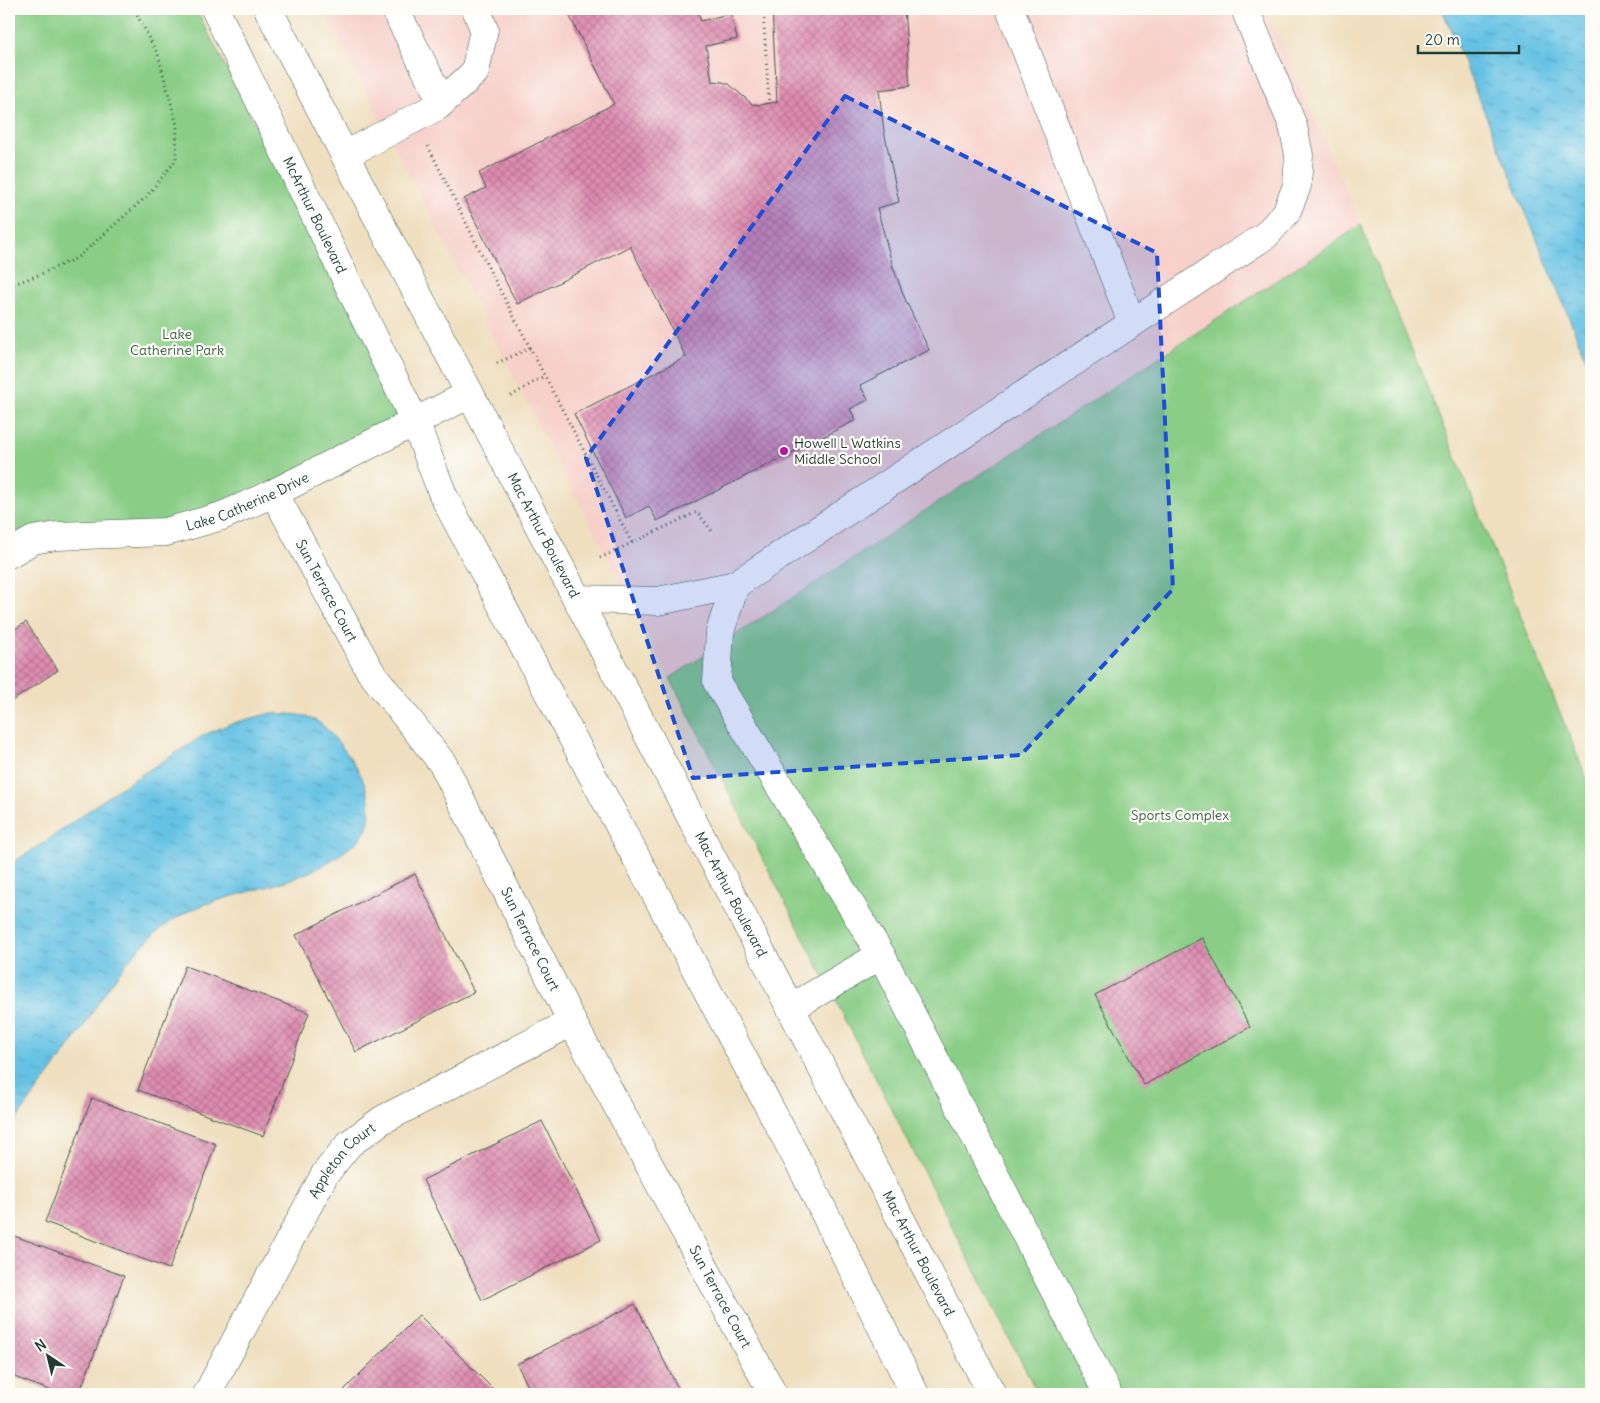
<svg xmlns="http://www.w3.org/2000/svg" width="1600" height="1403" font-family="Delius,sans-serif">
	<style>
		.built { fill: #f7d0ca }
		.green { fill: #89cd86; stroke: #54855d }
		.water { fill: url(#water-ripples); stroke: #42808c }
		.building { fill: url(#building-cross-hatch) }
		.lines { fill: none; stroke-linecap: round; stroke-linejoin: round }
		.minor-casing { stroke: #3e5549; stroke-width: 29 }
		.path { stroke: #3e5549; stroke-width: 3; stroke-dasharray: 1 4; stroke-linecap: butt }
		.minor { stroke: #fff; stroke-width: 28 }
		.marked { fill: #1d4ed8; fill-opacity: 0.2; stroke: #1d4ed8; stroke-width: 4; stroke-dasharray: 10 6; stroke-linejoin: round }
		.poi-dot { fill: #b5179e; stroke: #fdfcf7; stroke-width: 2 }
		.labels { text-anchor: middle; dominant-baseline: central; stroke-width: 4.5; stroke-linejoin: round; paint-order: stroke }
		.street-label { font-size: 14px; fill: #1f3d34; stroke: #fdfcf7 }
		.park-label { font-size: 14px; fill: #3a6148; stroke: #fdfcf7 }
		.poi-label { font-size: 14px; fill: #1f3d34; stroke: #fdfcf7; text-anchor: start }
	</style>
	<defs>
		<pattern id="water-ripples" width="26" height="14" patternUnits="userSpaceOnUse" patternTransform="scale(1.25)"><rect width="26" height="14" fill="#66c2e4"/><path d="M2 4q2-2 4 0t4 0M15 11q2-2 4 0t4 0" fill="none" stroke="#539fba"/></pattern>
		<pattern id="building-cross-hatch" width="8" height="8" patternUnits="userSpaceOnUse" patternTransform="scale(1.25)"><rect width="8" height="8" fill="#df8cb1"/><path d="M0 0l8 8M0 8l8-8" fill="none" stroke="#b47491"/></pattern>
	</defs>
	<rect width="100%" height="100%" fill="#fdfcf7"/>
	<filter id="ink" filterUnits="userSpaceOnUse"><feTurbulence type="fractalNoise" baseFrequency=".02" numOctaves="2"/><feDisplacementMap in="SourceGraphic" scale="10" xChannelSelector="R" yChannelSelector="G"/><feConvolveMatrix kernelMatrix="1 2 1 2 8 2 1 2 1" color-interpolation-filters="sRGB"/></filter>
	<filter id="wash" filterUnits="userSpaceOnUse"><feTurbulence type="fractalNoise" baseFrequency=".0096" numOctaves="4" result="noise"/><feDisplacementMap in="SourceGraphic" scale="20" xChannelSelector="R" yChannelSelector="G"/><feGaussianBlur stdDeviation="1.12" result="paint"/><feColorMatrix in="noise" values="0 0 0 0 0 0 0 0 0 0 0 0 0 0 0 0 0 1.4 0 .05"/><feComposite in="paint" operator="in"/></filter>
	<g filter="url(#wash)">
		<rect width="100%" height="100%" fill="#efdfbf"/>
		<polygon class="built" points="323,9 1266,9 1361,225 670,678"/>
		<g class="green">
			<polygon points="9,9 196,9 371,350 404,418 272,488 164,525 9,546"/>
			<polygon points="1361,225 1591,789 1591,1394 1038,1394 670,678"/>
		</g>
		<g class="water">
			<polygon points="1442,9 1591,9 1591,371"/>
			<path d="M271,713c40,2 46,2 71,34 18,22 36,54 24,83 -4,9 -13,15 -21,21 -46,34 -93,37 -144,55 -23,8 -42,23 -59,40 -25,25 -43,56 -62,86 -23,33 -48,65 -71,98v-265l36,-23 69,-50 90,-57 26,-11z"/>
		</g>
		<g id="blocks">
			<g class="building">
				<polygon points="566,9 697,9 701,21 731,13 737,39 706,46 712,81 722,82 729,84 752,104 759,105 777,102 772,9 904,9 910,86 879,90 884,131 899,202 877,208 893,267 905,299 929,350 860,385 868,400 850,409 856,420 657,521 649,506 626,518 574,414 686,357 630,246 517,304 464,199 486,188 479,173 614,104"/>
				<polygon points="26,622 58,670 9,703 9,633"/>
				<polygon points="415,874 474,992 356,1052 296,935"/>
				<polygon points="1202,938 1250,1027 1144,1085 1095,995"/>
				<polygon points="185,966 309,1013 263,1136 138,1090"/>
				<polygon points="92,1098 216,1144 169,1269 45,1222"/>
				<polygon points="542,1121 601,1240 482,1300 423,1180"/>
				<polygon points="9,1234 124,1276 79,1394 60,1394 9,1375"/>
				<polygon points="635,1304 681,1394 532,1394 517,1364"/>
				<polygon points="419,1315 498,1394 340,1394"/>
			</g>
		</g>
	</g>
	<g filter="url(#ink)">
		<use href="#blocks" fill-opacity="0" stroke="#3e5549" stroke-width="1"/>
		<g class="lines">
			<defs>
				<g id="minor">
					<path id="s1" d="M215,9l200,413 28,73 363,681 109,218"/>
					<path id="s2" d="M268,9l202,385 522,1000"/>
					<polyline points="395,9 442,102"/>
					<polyline points="1010,9 1132,323"/>
					<polyline points="345,155 438,106 475,72 484,29 476,9"/>
					<path id="s3" d="M274,493l96,178 73,93 129,258 201,372"/>
					<path id="s4" d="M9,554l24,-14 24,-4 109,-4 56,-16 52,-23 196,-99"/>
					<polyline points="735,585 1266,235 1286,213 1297,186 1299,155 1293,126 1245,9"/>
					<polyline points="577,599 658,601 735,585 720,632 717,682 881,955 1108,1394"/>
					<polyline points="791,1008 881,955"/>
					<path id="s5" d="M207,1394l118,-220 24,-30 33,-24 190,-98"/>
				</g>
			</defs>
			<use href="#minor" class="minor-casing"/>
			<g class="path">
				<polyline points="763,9 769,104"/>
				<polyline points="428,146 490,271 632,543"/>
				<polyline points="9,286 36,276 77,258 146,197 176,160 177,125 158,55 134,9"/>
				<polyline points="497,363 530,348"/>
				<polyline points="511,396 544,376"/>
				<polyline points="600,558 697,512 712,531"/>
			</g>
			<use href="#minor" class="minor"/>
		</g>
	</g>
	<path class="marked" d="M845,96l312,157 16,336 -152,166 -328,23 -107,-320z"/>
	<circle class="poi-dot" cx="784" cy="451" r="5"/>
	<g class="labels">
		<g class="street-label">
			<text stroke="none"><textPath href="#s1" startOffset="229">McArthur Boulevard</textPath></text>
			<text stroke="none"><textPath href="#s4" startOffset="248">Lake Catherine Drive</textPath></text>
			<text stroke="none"><textPath href="#s2" startOffset="594">Mac Arthur Boulevard</textPath></text>
			<text stroke="none"><textPath href="#s3" startOffset="111">Sun Terrace Court</textPath></text>
			<text stroke="none"><textPath href="#s2" startOffset="999">Mac Arthur Boulevard</textPath></text>
			<text stroke="none"><textPath href="#s3" startOffset="516">Sun Terrace Court</textPath></text>
			<text stroke="none"><textPath href="#s5" startOffset="271">Appleton Court</textPath></text>
			<text stroke="none"><textPath href="#s2" startOffset="1404">Mac Arthur Boulevard</textPath></text>
			<text stroke="none"><textPath href="#s3" startOffset="921">Sun Terrace Court</textPath></text>
		</g>
		<g class="park-label">
			<text x="177" y="334">Lake<tspan x="177" dy="16">Catherine Park</tspan></text>
			<text x="1180" y="815">Sports Complex</text>
		</g>
		<g class="poi-label">
			<text x="794" y="443">Howell L Watkins<tspan x="794" dy="16">Middle School</tspan></text>
		</g>
	</g>
	<rect width="1600" height="1403" fill="none" stroke="#fdfcf7" stroke-width="30"/>
	<g transform="translate(48 1356) rotate(325)" stroke="#fdfcf7" stroke-width="4" paint-order="stroke">
	<path d="M0-4L9 19L0 12L-9 19Z" fill="#1f3d34"/>
	<text y="-8" font-size="14" font-weight="bold" text-anchor="middle" fill="#1f3d34">N</text>
	</g>
	<path d="M1418 45v8h101v-8" fill="none" stroke="#1f3d34" stroke-width="2.5"/>
	<text x="1425" y="45" font-size="15" fill="#1f3d34" stroke="#fdfcf7" stroke-width="4" paint-order="stroke">20 m</text>
</svg>
